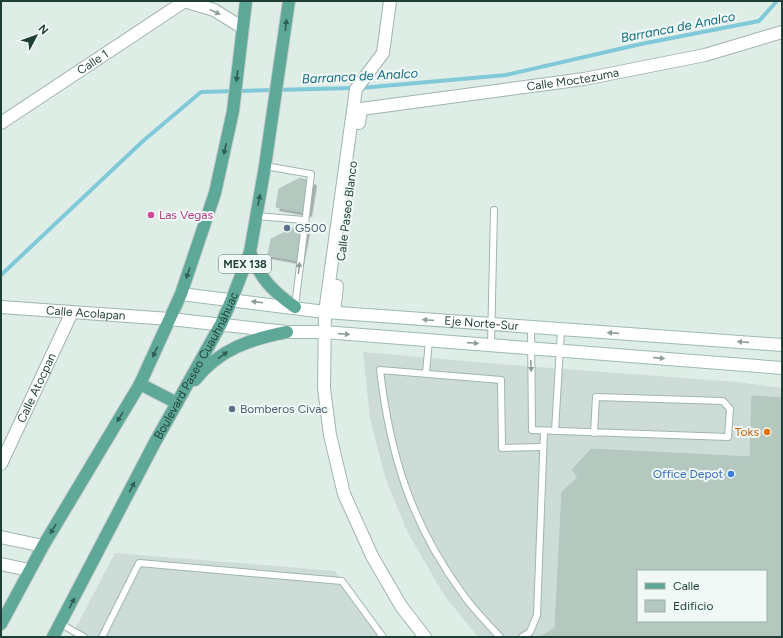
<svg xmlns="http://www.w3.org/2000/svg" width="783" height="638" font-family="Figtree,sans-serif">
	<style>
		.built { fill: #cddcd6; fill-rule: evenodd }
		.lines { fill: none; stroke-linecap: round; stroke-linejoin: round }
		.stream { stroke: #80c9d9; stroke-width: 4 }
		.building { fill: #b4c8c0; stroke: #b1c7be; fill-rule: evenodd; filter: url(#shadow) }
		.lane-casing { stroke: #a1b5af; stroke-width: 8 }
		.street-casing { stroke: #a1b5af; stroke-width: 14 }
		.secondary-casing { stroke: #9cbab0; stroke-width: 14 }
		.primary-casing { stroke: #c0c9c7; stroke-width: 14 }
		.lane { stroke: #fff; stroke-width: 6 }
		.street { stroke: #fff; stroke-width: 12 }
		.secondary { stroke: #fff; stroke-width: 12 }
		.primary { stroke: #5ea897; stroke-width: 12 }
		.oneway { fill: #8e9f9b }
		.oneway2 { fill: #315e54 }
		.hotel-dot { fill: #d1479c; stroke: #f0f9f5; stroke-width: 1.5 }
		.service-dot { fill: #5c6f8a; stroke: #f0f9f5; stroke-width: 1.5 }
		.food-dot { fill: #e8710a; stroke: #f0f9f5; stroke-width: 1.5 }
		.shop-dot { fill: #3f7fe0; stroke: #f0f9f5; stroke-width: 1.5 }
		.labels { text-anchor: middle; dominant-baseline: central; stroke-width: 4; stroke-linejoin: round; paint-order: stroke }
		.shield { fill: #f0f9f5; stroke: #5d7770; stroke-width: 1 }
		.shield-label { font-size: 11px; font-weight: bold; fill: #1e3f37 }
		.street-label { font-size: 12px; fill: #1e3f37; stroke: #f0f9f5 }
		.hotel-label { font-size: 12px; fill: #b23c85; stroke: #f0f9f5; text-anchor: start }
		.service-label { font-size: 12px; fill: #4e5e75; stroke: #f0f9f5; text-anchor: start }
		.food-label { font-size: 12px; fill: #c56008; stroke: #f0f9f5; text-anchor: end }
		.shop-label { font-size: 12px; fill: #366cbe; stroke: #f0f9f5; text-anchor: end }
		.water-label { font-size: 13px; font-style: italic; fill: #116c82; stroke: #f0f9f5 }
	</style>
	<defs>
		<filter id="shadow"><feDropShadow dx="3.5" dy="3.5" stdDeviation="0" flood-color="#0004"/></filter>
	</defs>
	<rect width="100%" height="100%" fill="#dfede7"/>
	<g class="built">
		<path d="M363,352l148,13 227,17 44,6v249h-304l-34,-42 -36,-62 -22,-53 -16,-61zM638,571h128v50h-128z"/>
		<polygon points="115,553 335,571 382,637 71,637"/>
	</g>
	<g class="lines">
		<g class="stream">
			<polyline points="361,88 506,75 641,44 759,21 777,1"/>
			<polyline points="1,275 143,141 201,92 354,88"/>
		</g>
	</g>
	<g class="building">
		<polygon points="300,178 313,182 308,213 276,207 279,189"/>
		<polygon points="293,228 306,230 300,261 268,255 271,239"/>
		<path d="M752,396l30,2v239h-242l15,-9 7,-136 16,-15 -6,-7 19,-21 159,8zM638,571h128v50h-128z"/>
	</g>
	<g class="lines">
		<defs>
			<g id="lane">
				<polyline points="265,166 311,174 295,307"/>
				<polyline points="256,216 304,220"/>
				<polyline points="531,327 532,430 728,437 730,409 723,401 596,397 594,433"/>
				<polyline points="491,345 494,210"/>
				<polyline points="426,373 429,340"/>
				<polyline points="555,431 561,330"/>
				<polyline points="61,624 84,637"/>
				<polyline points="102,637 139,563 342,581 383,637"/>
				<path d="M500,637c-13,-14 -27,-28 -38,-44 -51,-70 -72,-138 -82,-223l121,10 1,68 41,-1"/>
				<polyline points="522,637 530,632 537,615 544,431"/>
			</g>
			<g id="street">
				<polyline points="184,1 214,10 243,28"/>
				<polyline points="390,1 383,53 356,89 325,312 324,388 330,435 344,494 372,556 401,606 425,637"/>
				<path id="s1" d="M1,123l184,-122"/>
				<path id="s2" d="M359,123l2,-14 223,-30 121,-24 77,-23"/>
				<path id="s3" d="M1,307l169,12"/>
				<polyline points="334,312 337,286"/>
				<path id="s4" d="M1,464l71,-152"/>
				<polyline points="1,537 43,546"/>
				<polyline points="1,564 29,570"/>
			</g>
			<g id="secondary">
				<path id="s5" d="M181,294l144,18 457,33"/>
				<polyline points="170,319 287,332 324,332 782,368"/>
			</g>
			<g id="primary">
				<path d="M250,252c10,26 22,39 45,55"/>
				<path d="M195,380c24,-31 56,-41 92,-48"/>
				<polyline points="140,384 177,403"/>
				<polyline points="1,624 43,546 140,384 181,294 215,193 233,111 246,1"/>
				<path id="s6" d="M53,637l101,-193 67,-120 11,-25 18,-47 15,-86 24,-165"/>
			</g>
		</defs>
		<use href="#lane" class="lane-casing"/>
		<use href="#street" class="street-casing"/>
		<use href="#secondary" class="secondary-casing"/>
		<use href="#primary" class="primary-casing"/>
		<use href="#lane" class="lane"/>
		<use href="#street" class="street"/>
		<use href="#secondary" class="secondary"/>
		<use href="#primary" class="primary"/>
	</g>
	<defs><path id="oneway-solid" d="M-6-.8H1V-3.2L6.5 0L1 3.2V.8H-6Z"/></defs>
	<g class="oneway">
		<use href="#oneway-solid" transform="translate(215 12) rotate(26)"/>
		<use href="#oneway-solid" transform="translate(299 268) rotate(-84)"/>
		<use href="#oneway-solid" transform="translate(257 302) rotate(-173)"/>
		<use href="#oneway-solid" transform="translate(428 320) rotate(-176)"/>
		<use href="#oneway-solid" transform="translate(613 333) rotate(-176)"/>
		<use href="#oneway-solid" transform="translate(344 334) rotate(4)"/>
		<use href="#oneway-solid" transform="translate(743 342) rotate(-176)"/>
		<use href="#oneway-solid" transform="translate(473 343) rotate(4)"/>
		<use href="#oneway-solid" transform="translate(659 358) rotate(5)"/>
		<use href="#oneway-solid" transform="translate(531 366) rotate(88)"/>
	</g>
	<g class="oneway2">
		<use href="#oneway-solid" transform="translate(286 25) rotate(-83)"/>
		<use href="#oneway-solid" transform="translate(237 76) rotate(97)"/>
		<use href="#oneway-solid" transform="translate(225 149) rotate(102)"/>
		<use href="#oneway-solid" transform="translate(259 200) rotate(-79)"/>
		<use href="#oneway-solid" transform="translate(188 273) rotate(109)"/>
		<use href="#oneway-solid" transform="translate(155 352) rotate(115)"/>
		<use href="#oneway-solid" transform="translate(223 355) rotate(-36)"/>
		<use href="#oneway-solid" transform="translate(120 417) rotate(121)"/>
		<use href="#oneway-solid" transform="translate(132 487) rotate(-63)"/>
		<use href="#oneway-solid" transform="translate(53 529) rotate(121)"/>
		<use href="#oneway-solid" transform="translate(72 603) rotate(-63)"/>
	</g>
	<circle class="hotel-dot" cx="151" cy="215" r="4"/>
	<g class="service-dot">
		<circle cx="287" cy="228" r="4"/>
		<circle cx="232" cy="409" r="4"/>
	</g>
	<circle class="food-dot" cx="767" cy="432" r="4"/>
	<circle class="shop-dot" cx="731" cy="474" r="4"/>
	<g class="labels">
		<rect class="shield" x="219" y="255" width="52" height="18" rx="3"/>
		<g class="shield-label">
			<text x="245" y="264">MEX 138</text>
		</g>
		<g class="street-label">
			<text stroke="none"><textPath href="#s1" startOffset="110">Calle 1</textPath></text>
			<text stroke="none"><textPath href="#s2" startOffset="228">Calle Moctezuma</textPath></text>
			<text transform="translate(347 211) rotate(-83)">Calle Paseo Blanco</text>
			<text stroke="none"><textPath href="#s3" startOffset="85">Calle Acolapan</textPath></text>
			<text stroke="none"><textPath href="#s5" startOffset="302">Eje Norte-Sur</textPath></text>
			<text stroke="none"><textPath href="#s6" startOffset="307">Boulevard Paseo Cuauhnáhuac</textPath></text>
			<text stroke="none"><textPath href="#s4" startOffset="84">Calle Atocpan</textPath></text>
		</g>
		<g class="hotel-label">
			<text x="159" y="215">Las Vegas</text>
		</g>
		<g class="service-label">
			<text x="295" y="228">G500</text>
			<text x="240" y="409">Bomberos Civac</text>
		</g>
		<g class="food-label">
			<text x="759" y="432">Toks</text>
		</g>
		<g class="shop-label">
			<text x="723" y="474">Office Depot</text>
		</g>
		<g class="water-label">
			<text transform="translate(678 27) rotate(-11)">Barranca de Analco</text>
			<text transform="translate(360 76) rotate(-3)">Barranca de Analco</text>
		</g>
	</g>
	<rect width="783" height="638" fill="none" stroke="#1e3f37" stroke-width="4"/>
	<rect x="637" y="570" width="130" height="52" fill="#f0f9f5" stroke="#9cafa9"/>
	<rect x="645" y="583" width="20" height="6" fill="#5ea897" stroke="#9cafa9"/>
	<text x="673" y="590" font-size="12" fill="#1e3f37">Calle</text>
	<rect x="645" y="600" width="20" height="12" fill="#b4c8c0" stroke="#9cafa9"/>
	<text x="673" y="610" font-size="12" fill="#1e3f37">Edificio</text>
	<g transform="translate(36 36) rotate(49)" stroke="#f0f9f5" stroke-width="3" paint-order="stroke">
	<path d="M0-3L7 15L0 10L-7 15Z" fill="#1e3f37"/>
	<text y="-6" font-size="11" font-weight="bold" text-anchor="middle" fill="#1e3f37">N</text>
	</g>
</svg>
